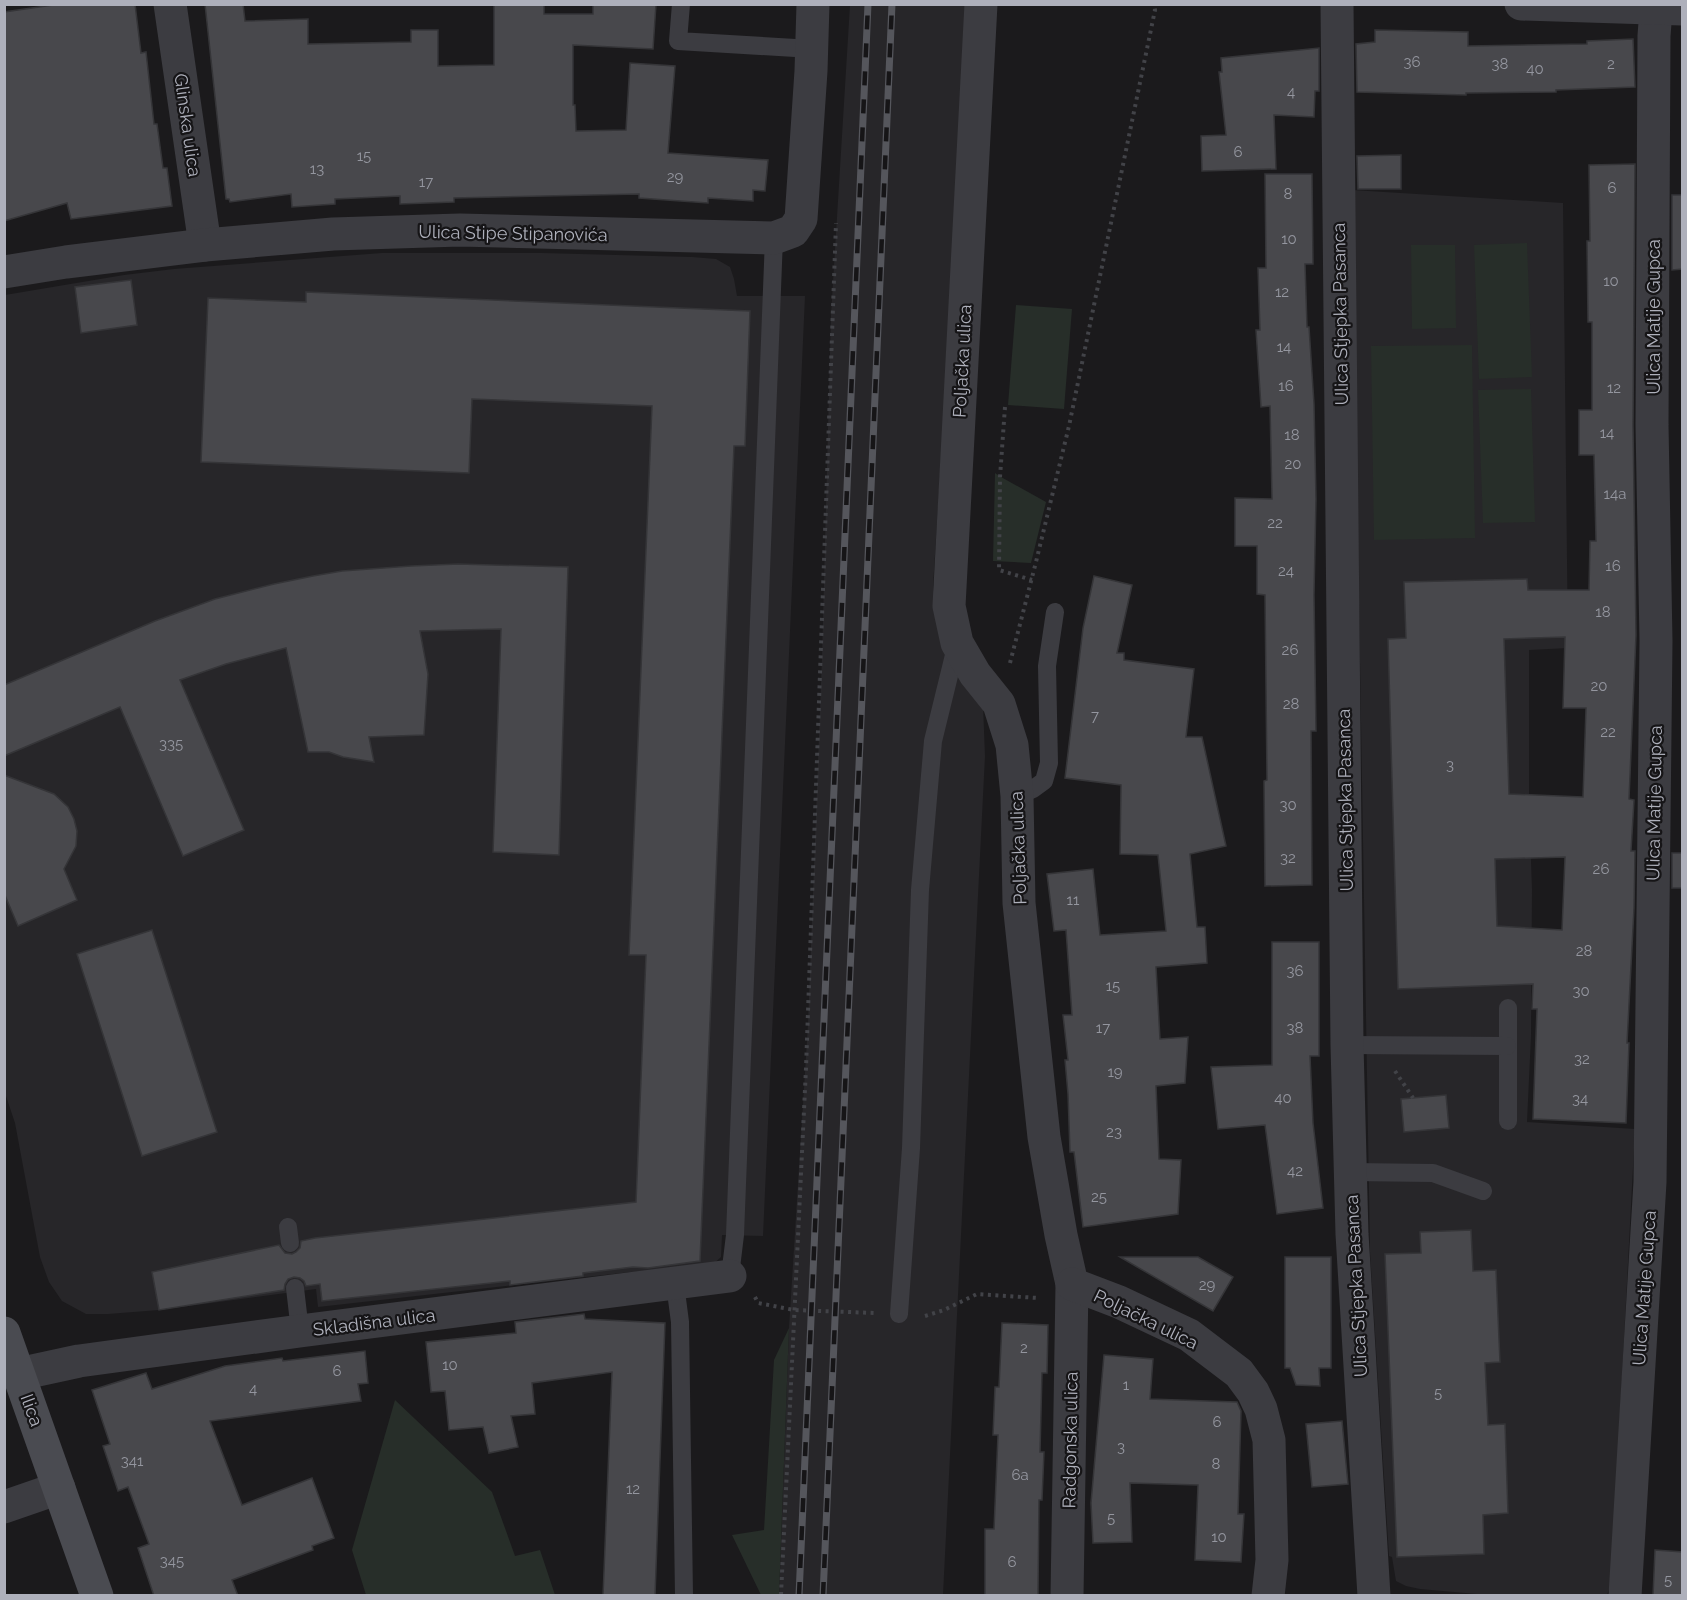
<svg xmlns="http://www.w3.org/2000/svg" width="1687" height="1600" font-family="Raleway,sans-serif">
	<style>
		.built { fill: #272629 }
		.green { fill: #272e29 }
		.building { fill: #48484c; stroke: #353538; stroke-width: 1.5; fill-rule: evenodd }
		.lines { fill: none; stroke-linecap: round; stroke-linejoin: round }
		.path { stroke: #424348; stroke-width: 4; stroke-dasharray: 3 4.5; stroke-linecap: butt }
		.service { stroke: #3c3c41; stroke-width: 18 }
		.minor { stroke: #3c3c41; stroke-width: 33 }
		.tertiary { stroke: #3c3c41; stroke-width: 33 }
		.secondary { stroke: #4a4b51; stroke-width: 33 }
		.rail-casing { stroke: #55565c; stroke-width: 7 }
		.rail { stroke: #161517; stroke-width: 4.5; stroke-dasharray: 14; stroke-linecap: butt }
		.labels { text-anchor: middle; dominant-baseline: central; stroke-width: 4.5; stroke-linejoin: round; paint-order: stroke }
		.number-label { font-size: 15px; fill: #94969f }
		.street-label { font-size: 18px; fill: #aeb0bb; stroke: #161517 }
	</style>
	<rect width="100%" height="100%" fill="#1b1a1c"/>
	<g class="built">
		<polygon points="850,5 969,5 933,587 940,637 983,705 985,756 943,1595 779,1596 789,1328 808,1024 822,657 831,315"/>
		<polygon points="1352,190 1563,203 1568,648 1529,650 1529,807 1532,889 1531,1036 1527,1122 1635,1129 1614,1530 1610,1587 1607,1595 1499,1596 1420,1589 1406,1586 1396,1581 1392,1557 1389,1556 1370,1252"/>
		<polygon points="382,253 542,253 692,257 716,259 730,267 734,279 737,296 805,296 763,1236 722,1235 721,1257 708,1269 697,1271 631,1272 318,1307 316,1289 159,1310 108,1314 86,1314 62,1301 49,1282 40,1257 15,1123 5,1093 5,295 124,275 174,269"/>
	</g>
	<g class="green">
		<polygon points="1527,243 1532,377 1479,379 1474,245"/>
		<polygon points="1411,245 1455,245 1456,328 1412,329"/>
		<polygon points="1016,305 1072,309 1064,409 1008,405"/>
		<polygon points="1472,345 1475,538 1374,540 1371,346"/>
		<polygon points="1531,389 1535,522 1483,523 1478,390"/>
		<polygon points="995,473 1001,477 1046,502 1031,563 993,561"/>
		<polygon points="789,1328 779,1595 761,1595 732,1535 764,1530 774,1360"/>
		<polygon points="395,1400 492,1492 515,1556 540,1550 555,1595 366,1595 352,1550"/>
	</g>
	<g class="building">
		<polygon points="60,4 135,4 141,53 146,52 154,124 157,124 163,168 167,168 172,206 71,219 67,203 4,221 4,12"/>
		<polygon points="205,4 243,4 245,21 308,19 308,44 411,42 411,30 438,30 438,66 494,65 494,4 544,4 544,14 593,14 593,4 656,4 653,49 573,45 573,105 575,105 576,131 626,130 630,63 675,66 668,153 768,160 765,191 753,190 753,201 708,198 708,203 639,198 639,194 454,198 454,202 400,204 400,196 335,199 335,204 292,207 291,194 230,202 229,199 226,199"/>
		<polygon points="1375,30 1468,32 1468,46 1587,44 1587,41 1633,39 1635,87 1556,90 1556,92 1466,93 1466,95 1357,92 1356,44 1375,42"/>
		<polygon points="1319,48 1319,91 1315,91 1314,117 1274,115 1276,169 1202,171 1201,136 1226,135 1219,72 1222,72 1221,58"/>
		<polygon points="1401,155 1401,189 1358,189 1357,156"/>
		<path d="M1635,164l-2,261 3,210 -7,164 5,1 -3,51h4l-1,57 -7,135h2l-3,80 -93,-4 4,-110h-5l1,-25 -135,5 -10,-350 18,-1 -2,-56 123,-3 1,11h61l1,-49h6l-2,-86h-15v-45h13v-88h-4l-1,-81h3l-1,-76zM1565,637l-2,71h23l-3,89 -74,-3 -5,-155zM1565,857l-3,73 -65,-4 -2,-67z"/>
		<polygon points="1265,174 1312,174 1313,264 1305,264 1307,327 1309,327 1314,404 1316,499 1314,595 1316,731 1311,731 1312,885 1265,886 1264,781 1267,780 1265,595 1257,594 1257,546 1235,546 1235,498 1272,499 1270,406 1261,407 1256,330 1260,330 1258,268 1266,268"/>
		<polygon points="1672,195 1683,195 1683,269 1672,270"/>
		<polygon points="131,280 137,325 81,333 75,287"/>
		<polygon points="306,292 750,311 745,446 734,446 700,1261 648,1268 633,1267 583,1273 583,1276 510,1285 510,1281 322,1301 320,1284 306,1286 304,1281 300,1278 294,1277 288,1279 285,1284 284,1290 159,1310 152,1272 279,1245 285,1253 292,1254 296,1252 300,1248 301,1241 315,1238 636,1202 646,955 629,955 652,406 472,399 469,473 201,462 208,298 306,302"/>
		<polygon points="458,564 568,567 559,855 493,852 501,629 420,631 428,674 424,735 369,737 374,762 343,757 329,752 308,752 286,648 226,664 180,680 244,830 183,856 120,707 4,756 4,685 155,621 215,599 274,584 313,576 342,571 411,566"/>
		<polygon points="1094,576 1132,585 1117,653 1124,653 1124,660 1194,669 1186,737 1202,737 1226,846 1190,854 1197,927 1205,927 1207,963 1156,967 1160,1039 1188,1037 1185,1083 1156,1086 1159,1159 1181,1160 1178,1214 1083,1227 1074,1152 1070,1152 1068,1094 1065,1060 1068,1060 1063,1015 1072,1015 1066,930 1054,931 1047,874 1093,869 1100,935 1166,931 1158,855 1120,854 1121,785 1065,778 1083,628"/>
		<polygon points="4,775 54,794 68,807 74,819 77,831 76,846 64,869 77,900 18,926 4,893"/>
		<rect x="1672" y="853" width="11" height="35"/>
		<polygon points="152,930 217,1132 142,1156 77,954"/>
		<polygon points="1272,942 1319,942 1319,1056 1310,1056 1313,1123 1323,1208 1277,1214 1265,1125 1218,1129 1211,1067 1272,1065"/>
		<polygon points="1446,1095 1449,1128 1404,1132 1401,1099"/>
		<polygon points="1471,1230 1473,1271 1496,1270 1500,1362 1485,1363 1488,1425 1505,1424 1508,1513 1483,1515 1484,1554 1397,1557 1385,1254 1421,1253 1420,1232"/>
		<polygon points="1120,1257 1198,1257 1233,1277 1213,1311"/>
		<polygon points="1285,1257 1331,1257 1331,1368 1319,1368 1320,1386 1296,1385 1290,1368 1285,1368"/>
		<polygon points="584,1314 585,1319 665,1323 655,1596 603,1596 612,1372 532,1383 535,1414 511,1416 518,1447 489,1453 483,1427 449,1430 445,1391 431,1392 426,1342 516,1333 515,1322"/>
		<polygon points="1002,1323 1048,1325 1047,1373 1042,1373 1040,1452 1044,1452 1042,1500 1039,1500 1038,1596 985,1596 985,1529 994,1529 998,1435 993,1435 995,1387 999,1387"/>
		<polygon points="365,1351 368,1383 358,1384 361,1401 210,1421 242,1505 312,1478 334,1538 312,1546 313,1550 232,1580 238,1596 154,1596 138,1548 149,1544 128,1487 118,1491 103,1446 110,1444 92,1390 146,1373 152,1389 225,1366 282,1358 283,1361"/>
		<polygon points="1104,1355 1153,1359 1150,1399 1237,1402 1241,1411 1238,1514 1244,1514 1241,1562 1195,1560 1198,1485 1130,1483 1132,1542 1093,1543 1091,1503"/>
		<polygon points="1342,1421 1348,1484 1312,1487 1306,1424"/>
		<polygon points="1655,1550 1683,1552 1683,1596 1653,1596"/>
	</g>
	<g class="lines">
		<g class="path">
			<polyline points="1005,407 1000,477 999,570 1032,580"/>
			<polyline points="1010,663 1036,562 1069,426 1155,10 1154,4"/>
			<polyline points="1395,1071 1413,1098"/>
			<polyline points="755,1297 758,1303 794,1310 875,1313"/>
			<polyline points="925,1316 944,1310 977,1294 1038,1298"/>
			<polyline points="781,1595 806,1068 836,223"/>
		</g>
		<g class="service">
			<polyline points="681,4 678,41 812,49"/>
			<polyline points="1017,796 1033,789 1044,781 1049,763 1047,666 1055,612"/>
			<polyline points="1508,1008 1508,1121"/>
			<polyline points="1347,1045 1507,1046"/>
			<polyline points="1351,1172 1433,1173 1483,1191"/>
			<polyline points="288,1227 290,1243"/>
			<polyline points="730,1276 735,1235 774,238"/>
			<polyline points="675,1284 680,1322 684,1596"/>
			<polyline points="295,1288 300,1331"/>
			<polyline points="899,1314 911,1148 920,890 933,741 957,643"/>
		</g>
		<g class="minor">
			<polyline points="170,4 205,245"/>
			<polyline points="981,4 949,606 957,643 975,674 999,704 1012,745 1017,796 1019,903 1044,1137 1061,1235 1072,1284 1067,1596"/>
			<polyline points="1337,4 1347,1045 1352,1234 1374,1596"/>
			<polyline points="4,272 66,262 205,245 333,234 460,230 774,238 793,231 801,219 811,71 813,4"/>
			<polyline points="1072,1284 1119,1302 1189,1335 1239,1373 1253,1392 1261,1409 1269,1440 1272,1560 1268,1596"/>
			<polyline points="19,1374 79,1361 300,1331 730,1276"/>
			<polyline points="4,1507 59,1488"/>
			<polyline points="1625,1596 1650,1182 1656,641 1652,425 1654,36 1656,9"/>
		</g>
		<polyline class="tertiary" points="1521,4 1682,9"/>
		<polyline class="secondary" points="4,1333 97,1596"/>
		<defs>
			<g id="rail">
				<polyline points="799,1596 868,4"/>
				<polyline points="823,1596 892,4"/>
			</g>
		</defs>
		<use href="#rail" class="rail-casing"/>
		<use href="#rail" class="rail"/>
	</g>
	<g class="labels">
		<g class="number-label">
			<text x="1412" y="62">36</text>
			<text x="1500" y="64">38</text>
			<text x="1611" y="64">2</text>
			<text x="1535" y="69">40</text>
			<text x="1291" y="92">4</text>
			<text x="1238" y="152">6</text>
			<text x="364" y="156">15</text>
			<text x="317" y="169">13</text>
			<text x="675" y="177">29</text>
			<text x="426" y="182">17</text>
			<text x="1612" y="188">6</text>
			<text x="1288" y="194">8</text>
			<text x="1289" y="239">10</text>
			<text x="1611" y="281">10</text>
			<text x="1282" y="292">12</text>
			<text x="1284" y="347">14</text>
			<text x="1286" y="386">16</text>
			<text x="1614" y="388">12</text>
			<text x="1607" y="433">14</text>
			<text x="1292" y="435">18</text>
			<text x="1293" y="464">20</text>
			<text x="1615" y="494">14a</text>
			<text x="1275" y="523">22</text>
			<text x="1613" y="566">16</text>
			<text x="1286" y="571">24</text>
			<text x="1603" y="612">18</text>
			<text x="1290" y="650">26</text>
			<text x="1599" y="686">20</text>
			<text x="1291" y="704">28</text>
			<text x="1095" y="716">7</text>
			<text x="1608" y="732">22</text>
			<text x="171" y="744">335</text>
			<text x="1450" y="765">3</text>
			<text x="1288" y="805">30</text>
			<text x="1288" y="858">32</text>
			<text x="1601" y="869">26</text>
			<text x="1073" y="900">11</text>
			<text x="1584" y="951">28</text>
			<text x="1295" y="971">36</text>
			<text x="1113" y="986">15</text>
			<text x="1581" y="991">30</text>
			<text x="1103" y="1028">17</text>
			<text x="1295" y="1028">38</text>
			<text x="1582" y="1059">32</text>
			<text x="1115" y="1072">19</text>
			<text x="1283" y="1098">40</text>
			<text x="1580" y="1099">34</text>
			<text x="1114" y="1132">23</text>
			<text x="1295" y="1171">42</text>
			<text x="1099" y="1197">25</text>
			<text x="1207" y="1285">29</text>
			<text x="1024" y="1348">2</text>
			<text x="450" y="1365">10</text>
			<text x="337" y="1371">6</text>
			<text x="1126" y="1385">1</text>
			<text x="253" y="1389">4</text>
			<text x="1438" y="1393">5</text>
			<text x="1217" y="1422">6</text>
			<text x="1121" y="1447">3</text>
			<text x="132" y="1461">341</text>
			<text x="1216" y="1464">8</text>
			<text x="1020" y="1475">6a</text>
			<text x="633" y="1489">12</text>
			<text x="1111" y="1518">5</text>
			<text x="1219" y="1537">10</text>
			<text x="172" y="1561">345</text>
			<text x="1012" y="1562">6</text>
			<text x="1668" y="1580">5</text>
		</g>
		<g class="street-label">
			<text transform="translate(188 125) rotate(82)">Glinska ulica</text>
			<text transform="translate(513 233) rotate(1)">Ulica Stipe Stipanovića</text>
			<text transform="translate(1340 314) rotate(-91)">Ulica Stjepka Pasanca</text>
			<text transform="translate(1653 317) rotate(-90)">Ulica Matije Gupca</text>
			<text transform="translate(962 361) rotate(-87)">Poljačka ulica</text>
			<text transform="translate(1345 800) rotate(-91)">Ulica Stjepka Pasanca</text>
			<text transform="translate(1654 803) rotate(-89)">Ulica Matije Gupca</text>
			<text transform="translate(1018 848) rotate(-92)">Poljačka ulica</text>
			<text transform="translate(1356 1286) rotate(-93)">Ulica Stjepka Pasanca</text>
			<text transform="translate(1644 1288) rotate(-86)">Ulica Matije Gupca</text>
			<text transform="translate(1146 1319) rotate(26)">Poljačka ulica</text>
			<text transform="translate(374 1322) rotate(-7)">Skladišna ulica</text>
			<text transform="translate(32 1410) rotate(70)">Ilica</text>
			<text transform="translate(1070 1440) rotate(-89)">Radgonska ulica</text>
		</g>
	</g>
	<rect width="1687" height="1600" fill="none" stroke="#aeb0bb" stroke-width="12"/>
</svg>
